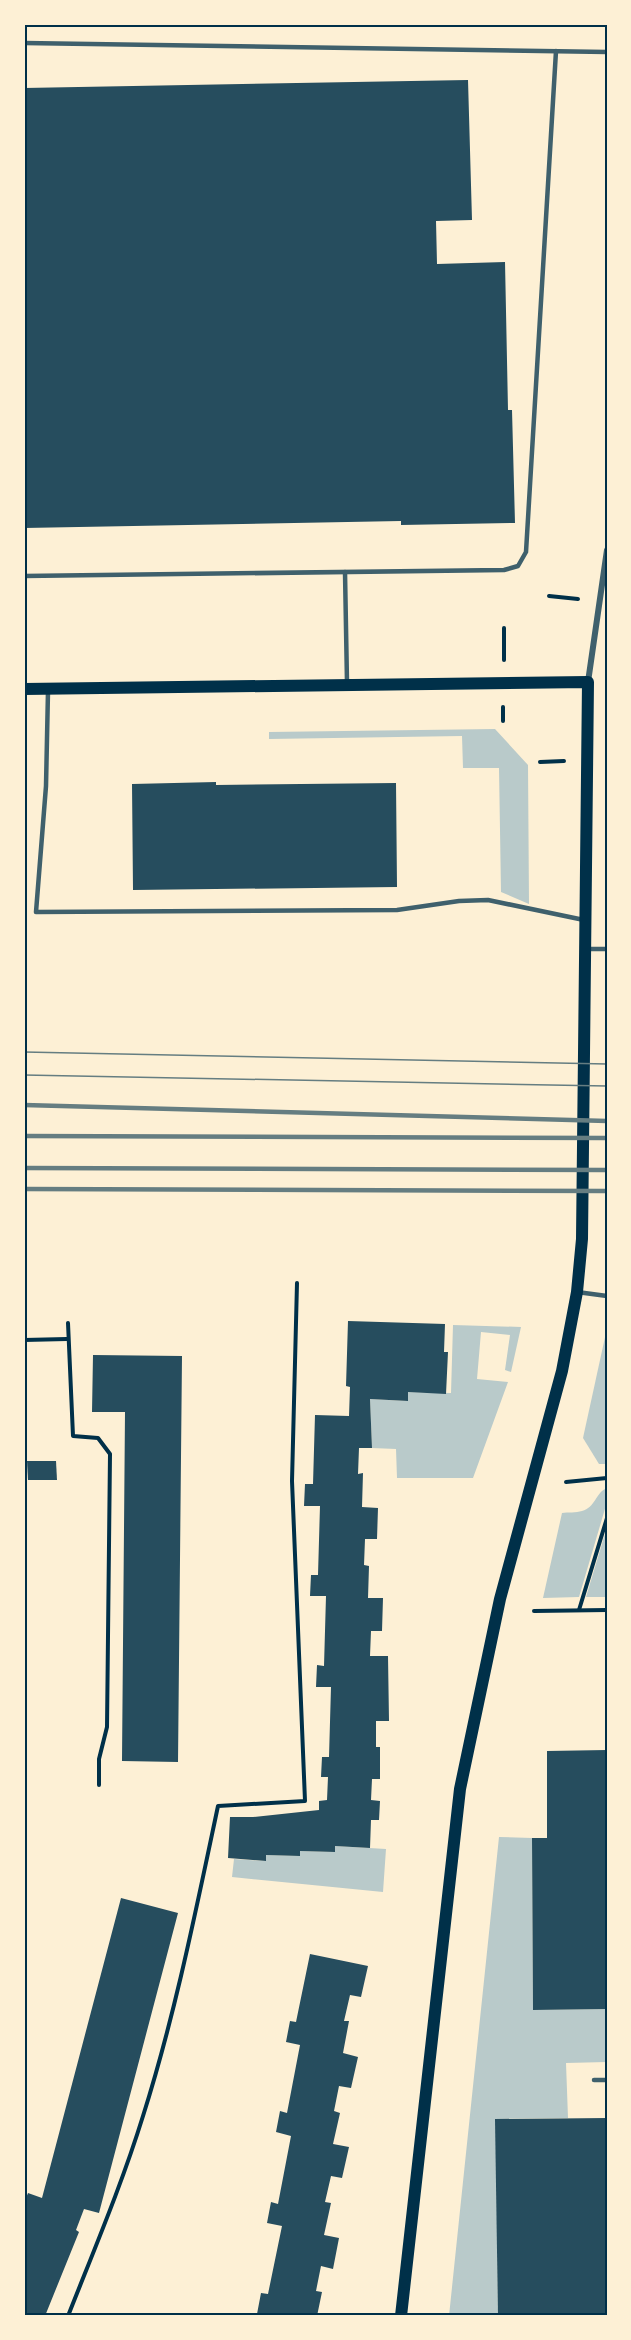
<svg xmlns="http://www.w3.org/2000/svg" width="631" height="2340" font-family="Figtree,sans-serif">
	<style>
		.green { fill: #b9caca }
		.building { fill: #264d5e }
		.lines { fill: none; stroke-linecap: round; stroke-linejoin: round }
		.path { stroke: #003049; stroke-width: 4 }
		.service { stroke: #3f606c; stroke-width: 4.5 }
		.minor { stroke: #3f606c; stroke-width: 6 }
		.secondary { stroke: #003049; stroke-width: 12 }
		.tram { stroke: #657d81; stroke-width: 1.5 }
		.rail { stroke: #657d81; stroke-width: 4.5 }
		.neatline { fill: none; stroke: #003049; stroke-width: 2 }
	</style>
	<rect width="100%" height="100%" fill="#fdf0d5"/>
	<g class="green">
		<polygon points="495,729 528,765 529,904 501,892 499,768 463,768 462,736 269,739 269,732"/>
		<polygon points="453,1325 521,1327 511,1372 505,1370 510,1335 481,1332 477,1379 508,1382 473,1478 397,1478 396,1449 372,1448 370,1399 407,1401 408,1392 451,1393"/>
		<polygon points="607,1328 607,1464 599,1464 583,1438"/>
		<path d="M607,1488v14l-28,95 -36,1 19,-85c6,-1 14,0 20,-2 13,-3 14,-19 25,-23z"/>
		<polygon points="607,1527 607,1597 586,1597"/>
		<polygon points="499,1837 532,1838 533,2010 607,2009 607,2062 566,2063 568,2118 496,2119 498,2316 449,2316"/>
		<polygon points="335,1846 386,1849 383,1892 232,1877 234,1859 265,1861 266,1855 300,1856 300,1851 335,1852"/>
	</g>
	<g class="building">
		<polygon points="468,80 472,220 436,221 437,264 505,262 508,410 512,410 515,523 401,525 401,521 24,528 24,88"/>
		<polygon points="216,782 216,785 396,783 397,887 133,890 132,784"/>
		<polygon points="348,1321 445,1324 444,1352 448,1352 446,1394 408,1392 408,1401 370,1399 372,1448 359,1448 358,1474 363,1473 362,1507 378,1508 377,1539 365,1539 364,1565 369,1566 368,1598 383,1598 382,1631 371,1631 370,1656 388,1656 389,1721 376,1721 376,1747 380,1747 380,1779 372,1779 371,1800 380,1801 379,1820 371,1820 370,1848 335,1846 335,1852 300,1851 300,1856 266,1855 266,1861 228,1858 230,1817 253,1817 319,1810 319,1801 327,1800 328,1777 321,1777 322,1757 329,1757 331,1687 316,1687 317,1665 324,1666 326,1596 310,1596 311,1575 318,1575 320,1506 304,1506 305,1484 313,1484 315,1415 349,1416 350,1387 346,1386"/>
		<polygon points="93,1355 182,1356 178,1762 122,1761 125,1412 92,1412"/>
		<polygon points="27,1461 56,1461 57,1480 28,1480"/>
		<polygon points="607,1750 607,2009 533,2010 532,1838 547,1838 547,1751"/>
		<polygon points="121,1898 178,1913 99,2213 84,2209 76,2230 79,2232 45,2316 24,2316 24,2203 28,2193 42,2198"/>
		<polygon points="310,1954 368,1966 361,1997 350,1995 344,2021 349,2021 343,2053 358,2057 351,2088 339,2086 334,2111 340,2113 333,2144 349,2147 342,2178 331,2176 325,2202 331,2203 324,2235 339,2238 333,2269 321,2266 316,2291 322,2292 317,2316 264,2316 257,2314 261,2293 268,2294 282,2226 267,2223 271,2202 278,2204 291,2136 276,2132 280,2111 287,2113 300,2045 286,2042 290,2021 296,2022"/>
		<polygon points="607,2118 607,2316 498,2316 495,2119"/>
	</g>
	<g class="lines">
		<g class="path">
			<polyline points="549,596 578,599"/>
			<polyline points="504,660 504,628"/>
			<polyline points="503,721 503,707"/>
			<polyline points="540,762 564,761"/>
			<polyline points="68,1323 73,1436 98,1438 110,1454 107,1727 99,1759 99,1785"/>
			<polyline points="24,1340 67,1339"/>
			<polyline points="566,1482 607,1478"/>
			<polyline points="579,1610 607,1518"/>
			<polyline points="534,1611 607,1610"/>
			<path d="M68,2316c26,-66 54,-132 75,-200 32,-101 53,-206 75,-310l87,-5 -13,-320 5,-198"/>
		</g>
		<g class="service">
			<polyline points="24,43 607,52"/>
			<polyline points="345,572 347,683"/>
			<polyline points="24,576 504,570 518,566 526,552 556,51"/>
			<polyline points="48,691 46,786 36,912 397,910 459,901 488,900 584,920"/>
			<polyline points="587,949 607,949"/>
			<polyline points="577,1292 607,1296"/>
			<polyline points="594,2080 607,2080"/>
		</g>
		<polyline class="minor" points="588,682 607,550"/>
		<polyline class="secondary" points="24,689 588,682 582,1239 577,1292 562,1371 500,1599 460,1789 401,2316"/>
		<g class="tram">
			<polyline points="24,1052 607,1064"/>
			<polyline points="24,1075 607,1086"/>
		</g>
		<g class="rail">
			<polyline points="24,1105 607,1121"/>
			<polyline points="24,1136 607,1138"/>
			<polyline points="24,1168 607,1170"/>
			<polyline points="24,1189 607,1191"/>
		</g>
	</g>
	<rect width="631" height="2340" fill="none" stroke="#fdf0d5" stroke-width="51"/>
	<rect x="26" y="26" width="580" height="2288" class="neatline"/>
</svg>
